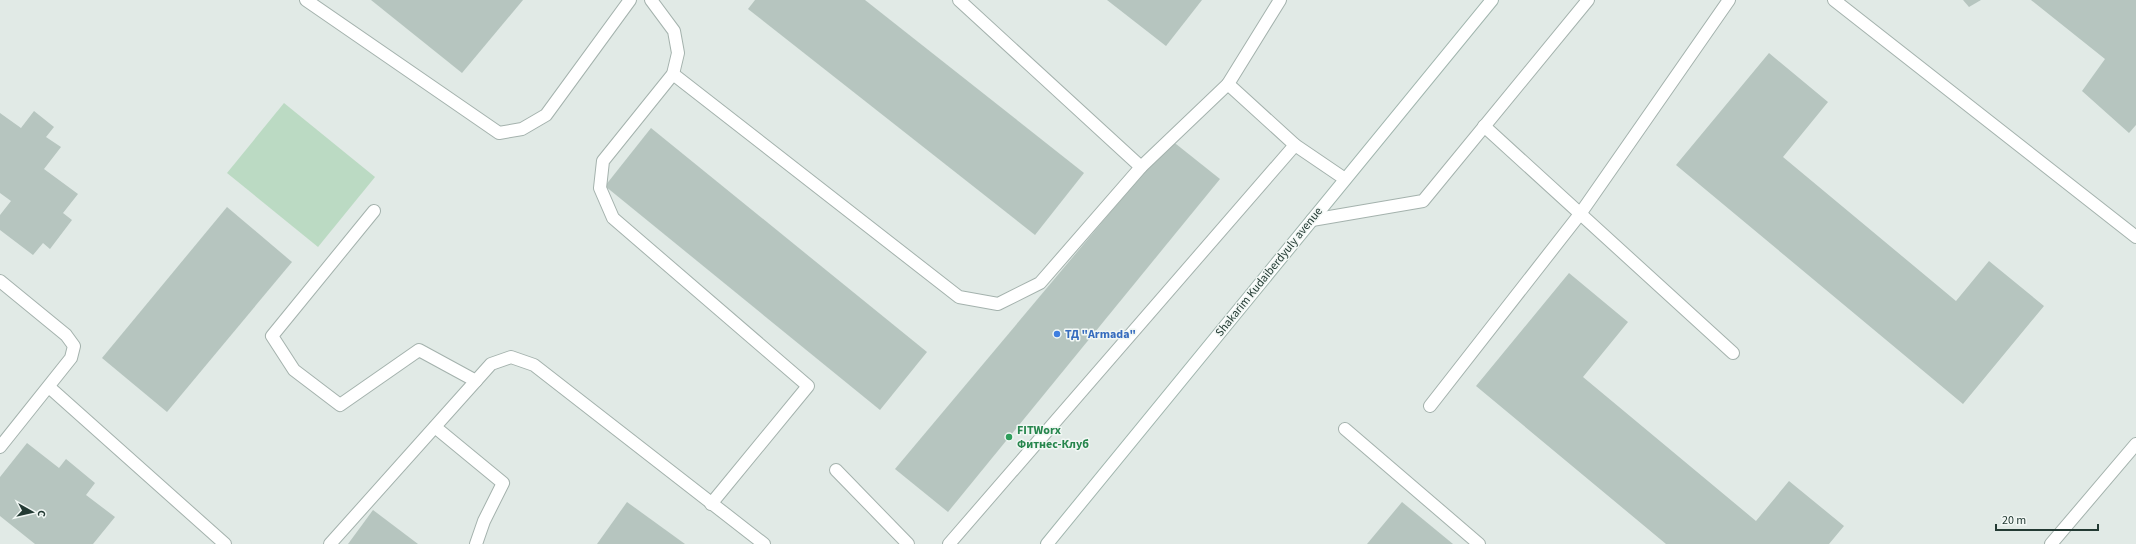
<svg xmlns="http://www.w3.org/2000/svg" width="2136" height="544" font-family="'Source Sans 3',sans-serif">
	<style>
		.green { fill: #bbdac3 }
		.building { fill: #b6c5bf }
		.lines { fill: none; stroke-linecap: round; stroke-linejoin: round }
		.service-casing { stroke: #a4b2ad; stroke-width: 14 }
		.secondary-casing { stroke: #a1b5ae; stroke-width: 14 }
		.service { stroke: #fff; stroke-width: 12 }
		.secondary { stroke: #fff; stroke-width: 12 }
		.shop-dot { fill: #3f7fe0; stroke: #f1f7f4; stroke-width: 1.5 }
		.leisure-dot { fill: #2e9e5b; stroke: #f1f7f4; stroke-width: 1.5 }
		.labels { text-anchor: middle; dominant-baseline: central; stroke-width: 3; stroke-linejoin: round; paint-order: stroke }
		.street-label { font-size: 12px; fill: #233a33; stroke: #f1f7f4 }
		.shop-label { font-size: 12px; font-weight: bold; fill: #366cbe; stroke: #f1f7f4; text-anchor: start }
		.leisure-label { font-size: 12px; font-weight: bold; fill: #27864d; stroke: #f1f7f4; text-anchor: start }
	</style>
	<rect width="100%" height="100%" fill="#e1eae6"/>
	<polygon class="green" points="284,103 375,177 318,247 227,173"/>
	<g class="building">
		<polygon points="371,0 523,0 462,73"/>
		<polygon points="755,0 865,0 1084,173 1035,235 748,9"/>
		<polygon points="1107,0 1202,0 1166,46"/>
		<polygon points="1963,0 1981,0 1969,7"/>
		<polygon points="2031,0 2136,0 2136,125 2129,133 2082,91 2105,59"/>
		<polygon points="1769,53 1828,102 1783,157 1956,301 1989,261 2044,306 1963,404 1676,165"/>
		<polygon points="34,111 54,127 46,137 61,147 44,169 78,194 63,213 72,220 50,249 43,243 33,255 0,230 0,215 11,201 0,193 0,113 21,128"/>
		<polygon points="651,128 927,352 880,410 605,186"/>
		<polygon points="1171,140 1220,179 948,512 895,469"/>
		<polygon points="227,207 292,262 167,412 102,358"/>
		<polygon points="1569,273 1628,322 1583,377 1756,521 1789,481 1844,526 1829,544 1666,544 1476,386"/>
		<polygon points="27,443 59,468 66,459 95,483 86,495 115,517 93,544 35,544 0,516 0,477"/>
		<polygon points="627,502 685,544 597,544"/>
		<polygon points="1402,502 1453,544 1367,544"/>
		<polygon points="373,510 418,544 348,544"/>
	</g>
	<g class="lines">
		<defs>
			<g id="service">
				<polyline points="306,0 499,133 522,129 546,115 630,0"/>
				<polyline points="651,0 674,31 678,53 673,74 603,161 600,188 613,218 808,386 711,504"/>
				<polyline points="959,0 1141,167"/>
				<polyline points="1280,0 1228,84 1295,145 1345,179"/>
				<polyline points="1834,0 2136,237"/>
				<polyline points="673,74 959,297 998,304 1040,283 1141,167 1228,84"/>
				<polyline points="1484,126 1733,353"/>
				<polyline points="374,211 272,336 294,370 340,405 419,350 476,381"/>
				<polyline points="1312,220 1423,201 1588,0"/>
				<polyline points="0,281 66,335 74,346 71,358 0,447"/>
				<polyline points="49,387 225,544"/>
				<polyline points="1430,406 1580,214 1729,0"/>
				<polyline points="435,427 503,483 484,521 476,544"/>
				<polyline points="1345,429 1479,544"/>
				<polyline points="836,470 908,544"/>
				<polyline points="330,544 491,364 511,357 534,365 764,544"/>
				<polyline points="949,544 1295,145"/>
				<polyline points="2051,544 2136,444"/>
			</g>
			<polyline id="secondary" points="1047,544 1492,0"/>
		</defs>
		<use href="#service" class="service-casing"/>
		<use href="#secondary" class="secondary-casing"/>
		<use href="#service" class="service"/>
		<use href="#secondary" class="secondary"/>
	</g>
	<circle class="shop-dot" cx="1057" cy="334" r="4"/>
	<circle class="leisure-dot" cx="1009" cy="437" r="4"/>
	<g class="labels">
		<g class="street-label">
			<text transform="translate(1269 272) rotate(-51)">Shakarim Kudaiberdyuly avenue</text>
		</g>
		<g class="shop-label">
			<text x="1065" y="334">ТД "Armada"</text>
		</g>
		<g class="leisure-label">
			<text x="1017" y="430">FITWorx<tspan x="1017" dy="14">Фитнес-Клуб</tspan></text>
		</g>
	</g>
	<g transform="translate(32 512) rotate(98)" stroke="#f1f7f4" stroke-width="3" paint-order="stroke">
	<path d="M0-3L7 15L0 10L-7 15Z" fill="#233a33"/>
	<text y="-6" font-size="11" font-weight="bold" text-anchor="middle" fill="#233a33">С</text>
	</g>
	<path d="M1996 524v6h102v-6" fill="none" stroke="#233a33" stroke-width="2"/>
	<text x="2002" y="524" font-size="12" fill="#233a33" stroke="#f1f7f4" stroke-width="3" paint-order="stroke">20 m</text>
</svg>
